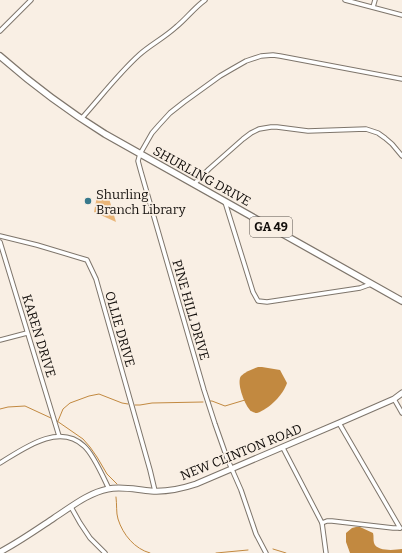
<svg xmlns="http://www.w3.org/2000/svg" width="402" height="553" font-family="Bitter,serif">
	<style>
		.green { fill: #eab679 }
		.water { fill: #c28940 }
		.lines { fill: none; stroke-linecap: round; stroke-linejoin: round }
		.stream { stroke: #c28940; stroke-width: 1 }
		.street-casing { stroke: #7e756b; stroke-width: 5.5 }
		.secondary-casing { stroke: #7e756b; stroke-width: 7 }
		.primary-casing { stroke: #7e756b; stroke-width: 8 }
		.street { stroke: #fff; stroke-width: 3.5 }
		.secondary { stroke: #fff; stroke-width: 5 }
		.primary { stroke: #fff; stroke-width: 5.5 }
		.poi-dot { fill: #38798c; stroke: #f9efe4; stroke-width: 1.5 }
		.labels { text-anchor: middle; dominant-baseline: central; stroke-width: 3.5; stroke-linejoin: round; paint-order: stroke }
		.shield { fill: #f9efe4; stroke: #57514b; stroke-width: 1 }
		.shield-label { font-size: 12px; font-weight: bold; fill: #110d0a }
		.street-label { font-size: 13px; fill: #110d0a; stroke: #f9efe4 }
		.poi-label { font-size: 13px; fill: #110d0a; stroke: #f9efe4; text-anchor: start }
	</style>
	<rect width="100%" height="100%" fill="#f9efe4"/>
	<polygon class="green" points="98,191 108,195 116,222 94,212"/>
	<g class="water">
		<path d="M258,367h4l18,3 7,13c-4,12 -18,26 -30,30 -2,0 -4,-1 -6,-2 -6,-5 -15,-28 -10,-35 4,-4 11,-7 17,-9z"/>
		<path d="M356,527h4l13,6c1,3 0,7 1,10 3,9 21,7 28,6v4h-52l-4,-11v-9l6,-5z"/>
	</g>
	<g class="lines">
		<g class="stream">
			<polyline points="210,401 212,401 225,406 245,400"/>
			<polyline points="135,405 140,405 152,403 203,402"/>
			<polyline points="0,409 8,407 25,406 51,418"/>
			<polyline points="57,421 83,439 90,447 97,457 107,474 117,484"/>
			<polyline points="58,421 63,409 70,403 89,396 99,394 122,403 128,404"/>
			<path d="M116,497c1,7 0,16 2,22 5,16 17,30 32,34"/>
			<polyline points="273,549 286,553"/>
			<polyline points="216,553 248,550"/>
		</g>
		<defs>
			<g id="street">
				<polyline points="345,0 402,15"/>
				<polyline points="373,7 375,0"/>
				<polyline points="0,31 31,0"/>
				<path d="M81,119c19,-21 37,-45 58,-64 11,-10 25,-17 37,-28 10,-8 18,-19 29,-27"/>
				<polyline points="194,184 209,169 243,139 251,133 259,129 271,127 277,127 308,131 366,129 378,133 385,138 392,144 402,156"/>
				<polyline points="225,202 253,292 258,301 267,302 360,288 371,284"/>
				<polyline points="0,236 37,245 87,260 96,279 150,470 155,491"/>
				<polyline points="0,242 59,436"/>
				<polyline points="0,340 27,333"/>
				<polyline points="394,399 402,413"/>
				<polyline points="339,423 400,528"/>
				<polyline points="283,448 322,523 326,553"/>
				<path d="M0,463c23,-14 59,-41 84,-17 10,9 19,31 25,43"/>
				<polyline points="71,507 80,523 90,538 105,553"/>
				<polyline points="322,523 327,521 332,521 393,528 400,528"/>
				<polyline points="266,553 256,534 241,490 227,458 215,424 204,390 141,172 138,161 140,154 152,133 159,125 170,113 184,102 220,76 232,69 246,61 261,56 273,55 280,56 402,79"/>
			</g>
			<path id="secondary" d="M0,552c19,-10 36,-22 54,-34 17,-11 34,-25 54,-29 14,-3 29,1 43,2 15,1 30,-2 45,-7l143,-61 55,-24 8,-6"/>
			<path id="primary" d="M0,56c33,29 68,55 105,78l297,167"/>
		</defs>
		<use href="#street" class="street-casing"/>
		<use href="#secondary" class="secondary-casing"/>
		<use href="#primary" class="primary-casing"/>
		<use href="#street" class="street"/>
		<use href="#secondary" class="secondary"/>
		<use href="#primary" class="primary"/>
	</g>
	<circle class="poi-dot" cx="88" cy="201" r="4"/>
	<g class="labels">
		<rect class="shield" x="250" y="217" width="42" height="20" rx="3"/>
		<g class="shield-label">
			<text x="271" y="227">GA 49</text>
		</g>
		<g class="street-label">
			<text transform="translate(202 176) rotate(29)">SHURLING DRIVE</text>
			<text transform="translate(191 310) rotate(74)">PINE HILL DRIVE</text>
			<text transform="translate(120 329) rotate(74)">OLLIE DRIVE</text>
			<text transform="translate(39 336) rotate(73)">KAREN DRIVE</text>
			<text transform="translate(241 452) rotate(-22)">NEW CLINTON ROAD</text>
		</g>
		<g class="poi-label">
			<text x="96" y="194">Shurling<tspan x="96" dy="15">Branch Library</tspan></text>
		</g>
	</g>
</svg>
